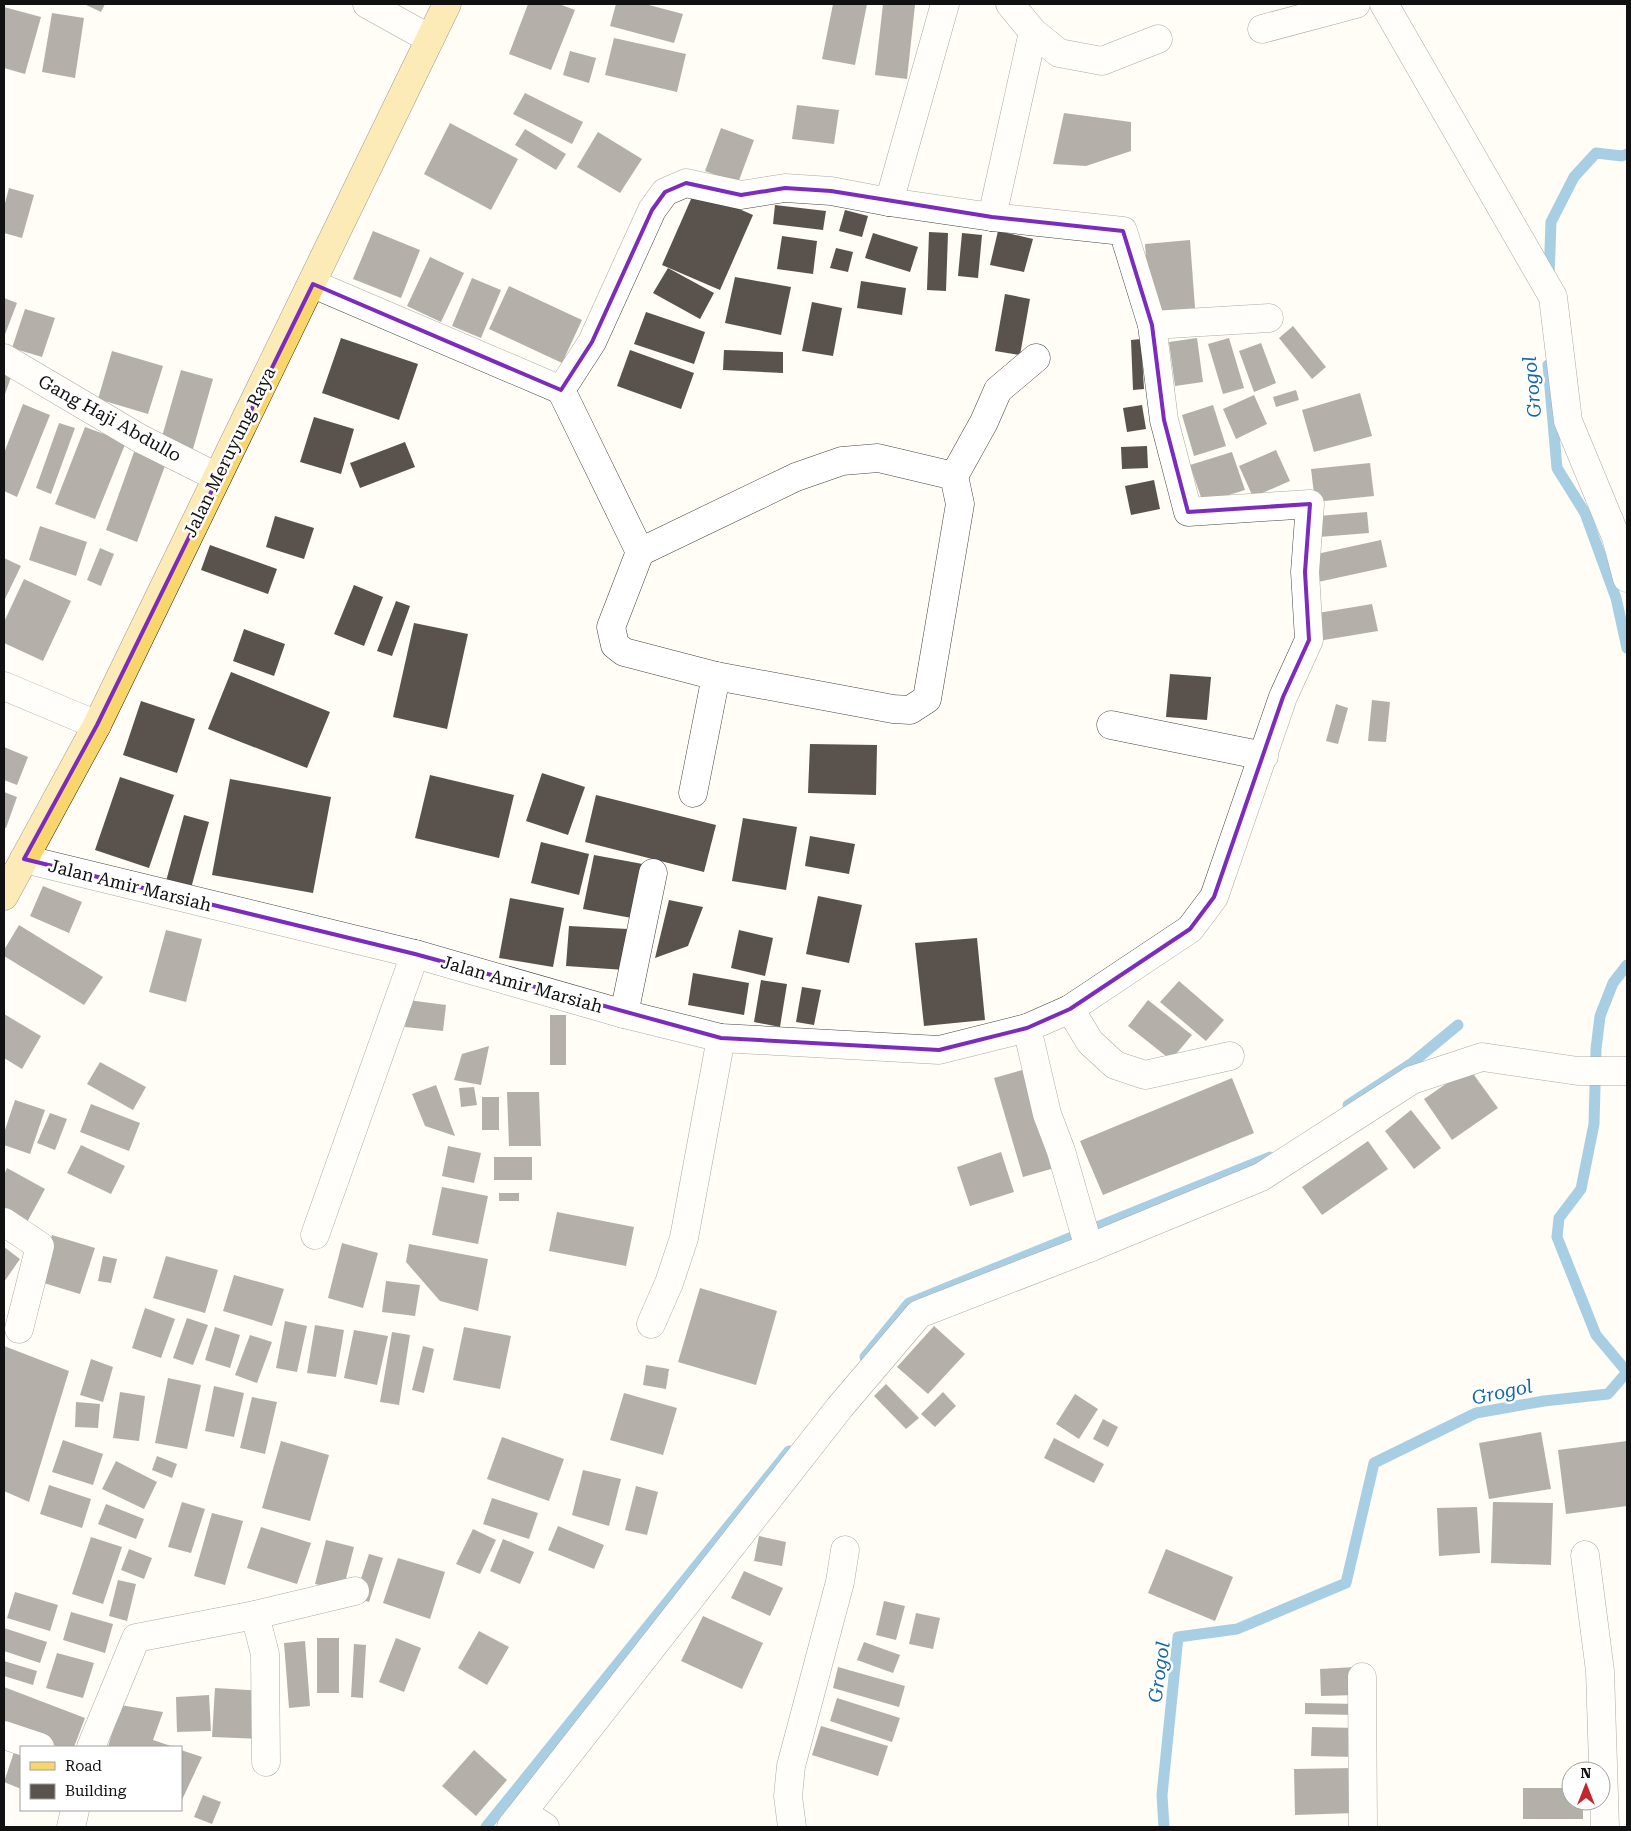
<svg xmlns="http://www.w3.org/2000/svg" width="1631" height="1831" font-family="'Roboto Serif',serif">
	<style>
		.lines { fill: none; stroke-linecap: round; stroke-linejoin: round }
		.stream { stroke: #3f96cf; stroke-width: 11 }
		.building { fill: #5a524d }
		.minor-casing { stroke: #444; stroke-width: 29 }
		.major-casing { stroke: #222; stroke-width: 29 }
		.minor { stroke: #fff; stroke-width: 28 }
		.major { stroke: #f9d66b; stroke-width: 28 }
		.marked { fill: none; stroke: #7b2cbf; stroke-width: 4; stroke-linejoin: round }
		.labels { text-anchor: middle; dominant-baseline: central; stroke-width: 5; stroke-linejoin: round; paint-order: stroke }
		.street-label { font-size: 18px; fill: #111; stroke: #fff }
		.water-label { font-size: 19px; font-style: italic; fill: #1768a6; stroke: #fff }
	</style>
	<rect width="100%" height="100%" fill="#fffdf5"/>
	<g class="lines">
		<g class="stream">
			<polyline points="1549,277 1551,222 1574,177 1596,153 1622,156 1627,154"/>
			<polyline points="1548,365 1557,468 1585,513 1616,598 1627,648"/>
			<polyline points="1348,1105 1412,1063 1458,1025"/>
			<polyline points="865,1357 909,1303 1270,1157"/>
			<polyline points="486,1827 789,1451"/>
			<polyline points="1164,1827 1162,1795 1178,1637 1237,1629 1346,1583 1374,1463 1476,1413 1544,1401 1608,1394 1627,1372 1596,1335 1557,1237 1559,1218 1581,1189 1594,1124 1596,1049 1600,1016 1613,983 1627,965"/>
		</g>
	</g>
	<g class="building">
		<polygon points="84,4 105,4 101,12"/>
		<polygon points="528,4 559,4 575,10 551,70 509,54"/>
		<polygon points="616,4 645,4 683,14 674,43 610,26"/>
		<polygon points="833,4 867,4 855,65 822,59"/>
		<polygon points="883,4 915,5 907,79 875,75"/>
		<polygon points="4,7 41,17 25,74 4,68"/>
		<polygon points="52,13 84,18 75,78 42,72"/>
		<polygon points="614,38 686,54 677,92 605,75"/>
		<polygon points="570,51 596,58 589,83 563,75"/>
		<polygon points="525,93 583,122 572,144 513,114"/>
		<polygon points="797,105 839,110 834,144 792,139"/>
		<polygon points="1064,113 1131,122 1131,151 1086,166 1053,164"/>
		<polygon points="450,123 518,159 491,210 424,174"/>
		<polygon points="721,128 754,140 738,183 705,171"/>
		<polygon points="525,129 566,154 556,170 515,145"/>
		<polygon points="598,132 642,159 620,193 577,167"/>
		<polygon points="9,188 34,195 22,238 4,233 4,207"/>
		<polygon points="695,190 753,215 720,290 662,265"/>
		<polygon points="775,205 826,211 823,230 773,224"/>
		<polygon points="845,210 868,216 862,237 839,231"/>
		<polygon points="373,231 420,250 401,298 353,279"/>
		<polygon points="998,231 1033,239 1024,272 990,265"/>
		<polygon points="929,232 948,233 946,291 927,290"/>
		<polygon points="873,233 918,247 910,272 865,258"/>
		<polygon points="962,233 982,235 978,278 958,276"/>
		<polygon points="782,236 817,241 813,274 777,269"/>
		<polygon points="1190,240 1195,308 1150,312 1145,244"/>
		<polygon points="836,248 853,252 848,272 830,268"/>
		<polygon points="430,257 464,273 441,322 407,306"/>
		<polygon points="668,268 714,293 700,319 653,293"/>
		<polygon points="735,277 791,287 781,335 725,323"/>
		<polygon points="472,278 501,290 481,338 452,326"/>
		<polygon points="861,281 906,288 902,315 857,308"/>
		<polygon points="509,286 582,320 562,363 489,329"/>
		<polygon points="1005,294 1030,299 1020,355 995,351"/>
		<polygon points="4,298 17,303 4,337"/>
		<polygon points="812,302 842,308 833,356 802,351"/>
		<polygon points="25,309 55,318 42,357 12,348"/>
		<polygon points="646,312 705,332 694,364 634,344"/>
		<polygon points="1293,326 1326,367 1312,379 1279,338"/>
		<polygon points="341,338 418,364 399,420 322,393"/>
		<polygon points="1197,338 1203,382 1175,386 1169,342"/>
		<polygon points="1229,338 1244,388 1223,394 1208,344"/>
		<polygon points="1141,339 1144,389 1133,390 1131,340"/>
		<polygon points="1261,343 1276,383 1254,392 1239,351"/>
		<polygon points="630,350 694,373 681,409 617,386"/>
		<polygon points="724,350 783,352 783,373 723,370"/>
		<polygon points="112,351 163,366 148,414 98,399"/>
		<polygon points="4,362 15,366 4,397"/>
		<polygon points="181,370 213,379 193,449 161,440"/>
		<polygon points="1296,390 1299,400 1276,407 1273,397"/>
		<polygon points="1360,393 1372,436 1314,452 1302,410"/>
		<polygon points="1254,395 1267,424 1236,439 1223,409"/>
		<polygon points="23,404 50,415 17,497 4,491 4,453"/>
		<polygon points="1142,405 1146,429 1127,432 1123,408"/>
		<polygon points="1213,405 1226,446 1194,456 1182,415"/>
		<polygon points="314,417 354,429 341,474 300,462"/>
		<polygon points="59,423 75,428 51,494 36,488"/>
		<polygon points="85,427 126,442 95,519 55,504"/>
		<polygon points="405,442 415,467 360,488 350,463"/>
		<polygon points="1147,446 1148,468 1122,469 1121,447"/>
		<polygon points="1276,450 1290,481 1253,497 1239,466"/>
		<polygon points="134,452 166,463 137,542 106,530"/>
		<polygon points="1232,452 1245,490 1203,503 1190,465"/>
		<polygon points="1370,463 1374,496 1315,502 1311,469"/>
		<polygon points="1154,480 1160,509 1131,515 1125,486"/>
		<polygon points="1367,512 1369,533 1319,537 1318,516"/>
		<polygon points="275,516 314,528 304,559 266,547"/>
		<polygon points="40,526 87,542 76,576 29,560"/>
		<polygon points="1381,540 1387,567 1318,582 1312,555"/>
		<polygon points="210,545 277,569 268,594 201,570"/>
		<polygon points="100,548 114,554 101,586 87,580"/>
		<polygon points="4,558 21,566 4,601"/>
		<polygon points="24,579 71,601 43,661 4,643 4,622"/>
		<polygon points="354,585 383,597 364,646 334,634"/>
		<polygon points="396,601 410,606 392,656 377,651"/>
		<polygon points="1372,604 1378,631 1318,641 1312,614"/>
		<polygon points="414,623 468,634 447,729 393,717"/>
		<polygon points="244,629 285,644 274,676 233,661"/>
		<polygon points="231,672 330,712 307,768 208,729"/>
		<polygon points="1170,674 1211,677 1207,720 1166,717"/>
		<polygon points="1372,700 1390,702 1386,742 1368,741"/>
		<polygon points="141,701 195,719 177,773 123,755"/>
		<polygon points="1336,704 1348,708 1338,744 1326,741"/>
		<polygon points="810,744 877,745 876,795 808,793"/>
		<polygon points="4,747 28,757 17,785 4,780"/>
		<polygon points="542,773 585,787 568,835 526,821"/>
		<polygon points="430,775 514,795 499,858 415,838"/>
		<polygon points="120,777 174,795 149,868 95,850"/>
		<polygon points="230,779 331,797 313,893 212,875"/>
		<polygon points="4,792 17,797 6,828 4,827"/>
		<polygon points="596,795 716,825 704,872 585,842"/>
		<polygon points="184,815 209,822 190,892 165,885"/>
		<polygon points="743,818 797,827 786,890 732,881"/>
		<polygon points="810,836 855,844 849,874 805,866"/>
		<polygon points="541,842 589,854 579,895 531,883"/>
		<polygon points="594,855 648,865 637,919 583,909"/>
		<polygon points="43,886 82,902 69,933 30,916"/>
		<polygon points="818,896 862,905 849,963 806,954"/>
		<polygon points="510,898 564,908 553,967 499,958"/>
		<polygon points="669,900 703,907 688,946 655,958"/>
		<polygon points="19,925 103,977 84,1005 4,956 4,950"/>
		<polygon points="569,926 628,929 625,970 566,966"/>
		<polygon points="166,930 202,939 186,1002 149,992"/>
		<polygon points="739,930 773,938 765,976 731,968"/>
		<polygon points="977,938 985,1020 924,1026 915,943"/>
		<polygon points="693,973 749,983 744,1015 688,1005"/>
		<polygon points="761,980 787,984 780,1027 754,1022"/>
		<polygon points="1179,981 1224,1020 1206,1041 1160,1002"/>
		<polygon points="802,987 821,990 814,1025 796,1022"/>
		<polygon points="408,1000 446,1005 443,1031 405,1027"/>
		<polygon points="1148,1000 1192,1035 1171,1060 1128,1026"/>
		<polygon points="4,1014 41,1036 22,1069 4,1058"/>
		<rect x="550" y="1015" width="16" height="50"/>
		<polygon points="489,1046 481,1085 454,1080 462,1054"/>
		<polygon points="100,1062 146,1087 133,1110 87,1084"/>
		<polygon points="1029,1068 1058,1167 1023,1177 994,1078"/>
		<polygon points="1469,1068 1498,1108 1452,1140 1424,1099"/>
		<polygon points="1232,1078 1254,1133 1103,1195 1080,1141"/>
		<polygon points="436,1085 455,1136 425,1126 412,1094"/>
		<polygon points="474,1087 477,1105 461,1107 459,1088"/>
		<polygon points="507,1092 539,1092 541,1146 509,1146"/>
		<rect x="482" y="1097" width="17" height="33"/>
		<polygon points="15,1100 45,1110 30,1154 4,1145 4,1133"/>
		<polygon points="91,1104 140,1123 129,1151 80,1132"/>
		<polygon points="1411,1110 1441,1148 1414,1169 1385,1131"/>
		<polygon points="50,1113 67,1119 55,1150 37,1143"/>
		<polygon points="1368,1141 1388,1169 1322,1215 1302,1187"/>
		<polygon points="81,1145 125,1166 111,1194 67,1173"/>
		<polygon points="448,1146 481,1153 474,1183 442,1176"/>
		<polygon points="1001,1152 1014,1192 970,1206 957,1167"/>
		<rect x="494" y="1157" width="38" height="23"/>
		<polygon points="7,1168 45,1189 25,1226 4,1214 4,1175"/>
		<polygon points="442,1187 488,1196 478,1244 432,1235"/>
		<rect x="499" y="1193" width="20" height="8"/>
		<polygon points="557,1212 634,1227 626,1266 549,1251"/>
		<polygon points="52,1235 95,1248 80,1294 37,1281"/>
		<polygon points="342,1243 378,1253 363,1308 328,1298"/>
		<polygon points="409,1244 488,1259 478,1311 440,1301 406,1262"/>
		<polygon points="4,1247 20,1259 4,1282"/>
		<polygon points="103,1256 117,1259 111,1283 98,1281"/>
		<polygon points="166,1256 218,1270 205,1313 153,1298"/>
		<polygon points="234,1275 284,1289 272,1326 223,1311"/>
		<polygon points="386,1281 420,1285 415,1316 382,1312"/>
		<polygon points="700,1288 777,1311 756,1385 678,1362"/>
		<polygon points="145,1308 175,1319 161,1358 132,1348"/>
		<polygon points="187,1318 208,1325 193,1365 173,1358"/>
		<polygon points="285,1321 307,1326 297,1372 276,1368"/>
		<polygon points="315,1325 344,1330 336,1377 307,1373"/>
		<polygon points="934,1326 965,1354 928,1394 897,1367"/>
		<polygon points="215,1327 240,1335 230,1368 205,1360"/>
		<polygon points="464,1327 511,1336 500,1389 453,1380"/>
		<polygon points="354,1330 388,1336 377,1385 344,1378"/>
		<polygon points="392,1332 410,1335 399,1405 380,1402"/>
		<polygon points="250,1335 272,1342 257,1383 235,1375"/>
		<polygon points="4,1346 69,1371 29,1502 4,1491"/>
		<polygon points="423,1346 434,1349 424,1393 412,1390"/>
		<polygon points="91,1359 113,1367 103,1402 80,1395"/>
		<polygon points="646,1365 669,1369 666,1389 643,1385"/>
		<polygon points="168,1378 201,1385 187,1449 155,1443"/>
		<polygon points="886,1384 919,1418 906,1429 874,1396"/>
		<polygon points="214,1386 244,1393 234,1437 205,1431"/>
		<polygon points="120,1392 145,1396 139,1441 113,1438"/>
		<polygon points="943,1392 956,1406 935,1427 921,1414"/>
		<polygon points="624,1393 677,1408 663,1455 610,1440"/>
		<polygon points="1075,1394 1098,1409 1079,1439 1056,1424"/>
		<polygon points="252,1397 277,1402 265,1454 240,1448"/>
		<polygon points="76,1402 100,1404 98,1428 75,1427"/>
		<polygon points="1103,1419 1118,1427 1108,1447 1093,1439"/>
		<polygon points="1541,1432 1551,1489 1489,1499 1479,1443"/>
		<polygon points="502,1437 564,1459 549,1501 487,1479"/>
		<polygon points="1054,1438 1104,1464 1094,1483 1044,1458"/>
		<polygon points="63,1440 103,1454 93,1485 52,1472"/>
		<polygon points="281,1441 329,1455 310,1521 262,1508"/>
		<polygon points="1627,1441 1627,1506 1566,1514 1558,1450"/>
		<polygon points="157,1456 177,1464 172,1478 152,1470"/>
		<polygon points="116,1461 157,1482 144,1509 102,1489"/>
		<polygon points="583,1470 621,1479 609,1526 572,1515"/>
		<polygon points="49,1485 91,1499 82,1528 40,1514"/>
		<polygon points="636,1486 658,1492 647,1535 625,1530"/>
		<polygon points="492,1498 538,1513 529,1539 483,1524"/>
		<polygon points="182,1502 205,1509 191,1553 168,1547"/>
		<polygon points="1493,1502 1553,1503 1551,1565 1491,1563"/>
		<polygon points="106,1504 144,1519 136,1539 98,1524"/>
		<polygon points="1477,1507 1480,1553 1439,1556 1437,1508"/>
		<polygon points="212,1513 243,1521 225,1585 194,1576"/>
		<polygon points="558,1526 604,1545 594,1569 548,1550"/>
		<polygon points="261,1527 311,1543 297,1584 247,1568"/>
		<polygon points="473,1529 496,1540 480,1574 456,1564"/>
		<polygon points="759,1536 786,1542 782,1566 754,1561"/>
		<polygon points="91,1537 122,1547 103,1604 72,1594"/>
		<polygon points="503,1539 534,1552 520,1584 490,1571"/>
		<polygon points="326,1540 354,1547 343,1590 315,1584"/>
		<polygon points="129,1549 152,1558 144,1579 121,1570"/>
		<polygon points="1166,1549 1233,1577 1215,1621 1148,1593"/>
		<polygon points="369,1554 383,1558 369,1602 355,1597"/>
		<polygon points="398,1558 445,1572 430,1619 383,1603"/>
		<polygon points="744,1571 783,1588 770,1616 731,1598"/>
		<polygon points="118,1580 136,1584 127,1621 109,1616"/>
		<polygon points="15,1592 58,1605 50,1631 7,1618"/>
		<polygon points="884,1601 905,1606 896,1640 876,1635"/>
		<polygon points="71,1612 113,1624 105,1653 63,1640"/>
		<polygon points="916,1613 940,1618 933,1649 909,1644"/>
		<polygon points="703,1616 763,1643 742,1689 681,1661"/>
		<polygon points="4,1628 47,1642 40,1663 4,1651"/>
		<polygon points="479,1631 509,1647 487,1685 458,1668"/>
		<rect x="317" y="1638" width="22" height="55"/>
		<polygon points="396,1638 421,1648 404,1692 379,1682"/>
		<polygon points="305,1641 310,1706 289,1708 284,1643"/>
		<polygon points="864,1642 900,1655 893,1673 857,1660"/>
		<polygon points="354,1644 366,1645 363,1698 351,1697"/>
		<polygon points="57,1653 94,1663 83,1698 46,1688"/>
		<polygon points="4,1661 37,1671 33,1685 4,1676"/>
		<polygon points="838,1667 905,1686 899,1707 833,1688"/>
		<polygon points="1355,1667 1356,1695 1321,1696 1320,1669"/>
		<polygon points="4,1687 85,1718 74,1747 59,1747 4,1726"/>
		<polygon points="215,1688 263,1691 261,1739 212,1737"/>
		<polygon points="209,1695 211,1731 177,1732 176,1697"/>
		<polygon points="837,1698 900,1718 892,1742 830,1721"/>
		<polygon points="1305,1703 1357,1704 1356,1715 1305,1714"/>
		<polygon points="120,1705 163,1712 153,1740 174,1747 108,1747"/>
		<polygon points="821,1726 888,1746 878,1776 812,1755"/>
		<polygon points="1312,1727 1356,1728 1355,1757 1311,1756"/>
		<polygon points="181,1750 202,1757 181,1802"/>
		<polygon points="474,1750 507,1780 476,1816 442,1786"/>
		<polygon points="14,1752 21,1755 21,1789 4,1782"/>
		<polygon points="1354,1768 1355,1813 1295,1815 1294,1769"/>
		<polygon points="1523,1788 1571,1788 1571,1801 1583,1801 1583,1819 1523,1819"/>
		<polygon points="203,1795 221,1802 212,1824 194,1817"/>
	</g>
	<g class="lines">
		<defs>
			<g id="minor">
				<polyline points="367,4 430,39"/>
				<polyline points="1010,4 1033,32 1059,53 1102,61 1158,39"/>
				<polyline points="1384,4 1553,297 1568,421 1616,537 1627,578"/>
				<polyline points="1262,29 1356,4"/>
				<polyline points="889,202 945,4"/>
				<polyline points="992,217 1033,32"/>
				<polyline points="313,284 561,390 640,552 611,627 615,645 624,652 716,676 893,709 910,710 927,699 960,504 954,476 878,458 842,461 796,477 640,552"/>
				<polyline points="4,358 141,439 217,477"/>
				<polyline points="561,390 592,342 652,210 665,192 686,183 741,195 785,188 831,191 889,202 992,217 1123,231 1152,325 1269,318"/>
				<polyline points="954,476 984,422 998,390 1036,358"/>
				<polyline points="4,686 97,725"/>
				<polyline points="1111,725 1264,756"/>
				<polyline points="693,793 716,676"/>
				<polyline points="24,859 415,954 624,1014 721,1038 939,1050 1027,1028 1070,1009 1190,929 1214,897 1283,697 1309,640 1305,572 1310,504 1188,512 1164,420 1152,325"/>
				<polyline points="1070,1009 1090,1042 1115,1065 1145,1075 1230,1056"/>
				<polyline points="624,1014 653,873"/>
				<polyline points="1027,1028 1047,1114 1061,1151 1089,1248"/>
				<polyline points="4,1222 40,1246 19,1329"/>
				<polyline points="315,1235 415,954"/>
				<polyline points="651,1324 669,1283 684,1238 721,1038"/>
				<polyline points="1585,1555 1600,1671 1605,1827"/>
				<polyline points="255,1615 265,1654 266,1762"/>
				<polyline points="1362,1677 1363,1827"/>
				<polyline points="4,1735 40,1747"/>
				<polyline points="91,1747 136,1638 255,1615 355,1591"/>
				<polyline points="523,1813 545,1827"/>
				<polyline points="71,1827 75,1810"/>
				<polyline points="511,1827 840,1407 919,1314 1089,1248 1261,1177 1412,1080 1482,1057 1578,1071 1627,1071"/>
				<polyline points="792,1827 788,1796 791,1766 840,1582 845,1550"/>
			</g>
			<polyline id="major" points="4,896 97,725 447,4"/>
		</defs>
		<use href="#minor" class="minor-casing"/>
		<use href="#major" class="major-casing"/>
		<use href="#minor" class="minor"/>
		<use href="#major" class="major"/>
	</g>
	<path d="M0 0H1631V1831H0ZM686,183l55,12 44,-7 46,3 161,26 131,14 29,94 12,95 24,92 122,-8 -5,68 4,68 -26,57 -69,200 -24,32 -120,80 -43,19 -88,22 -218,-12 -306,-84 -391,-95 73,-134 216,-441 248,106 31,-48 60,-132 13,-18z" fill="#fffdf5" fill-opacity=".55" fill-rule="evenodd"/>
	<path class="marked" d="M686,183l55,12 44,-7 46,3 161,26 131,14 29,94 12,95 24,92 122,-8 -5,68 4,68 -26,57 -69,200 -24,32 -120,80 -43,19 -88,22 -218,-12 -306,-84 -391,-95 73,-134 216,-441 248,106 31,-48 60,-132 13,-18z"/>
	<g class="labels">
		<g class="street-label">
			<text transform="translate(110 418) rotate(29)">Gang Haji Abdullo</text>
			<text transform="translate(229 452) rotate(-64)">Jalan Meruyung Raya</text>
			<text transform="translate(130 885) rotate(14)">Jalan Amir Marsiah</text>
			<text transform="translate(522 984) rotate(16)">Jalan Amir Marsiah</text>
		</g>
		<g class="water-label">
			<text transform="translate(1532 387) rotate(-95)">Grogol</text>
			<text transform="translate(1502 1392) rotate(-12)">Grogol</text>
			<text transform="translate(1159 1672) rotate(-82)">Grogol</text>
		</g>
	</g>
	<rect width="1631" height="1831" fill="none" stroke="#111111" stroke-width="10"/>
	<rect x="20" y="1746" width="162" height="65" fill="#ffffff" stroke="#a0a0a0"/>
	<rect x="30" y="1762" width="25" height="8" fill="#f9d66b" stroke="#a0a0a0"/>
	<text x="65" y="1771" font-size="15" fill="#111111">Road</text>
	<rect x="30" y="1784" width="25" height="15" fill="#5a524d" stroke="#a0a0a0"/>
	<text x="65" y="1796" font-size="15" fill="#111111">Building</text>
	<g transform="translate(1586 1786)"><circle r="24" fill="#ffffff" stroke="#a0a0a0"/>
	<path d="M0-4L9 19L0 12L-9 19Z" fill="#c4262e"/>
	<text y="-8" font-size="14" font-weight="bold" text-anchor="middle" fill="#111111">N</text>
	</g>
</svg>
